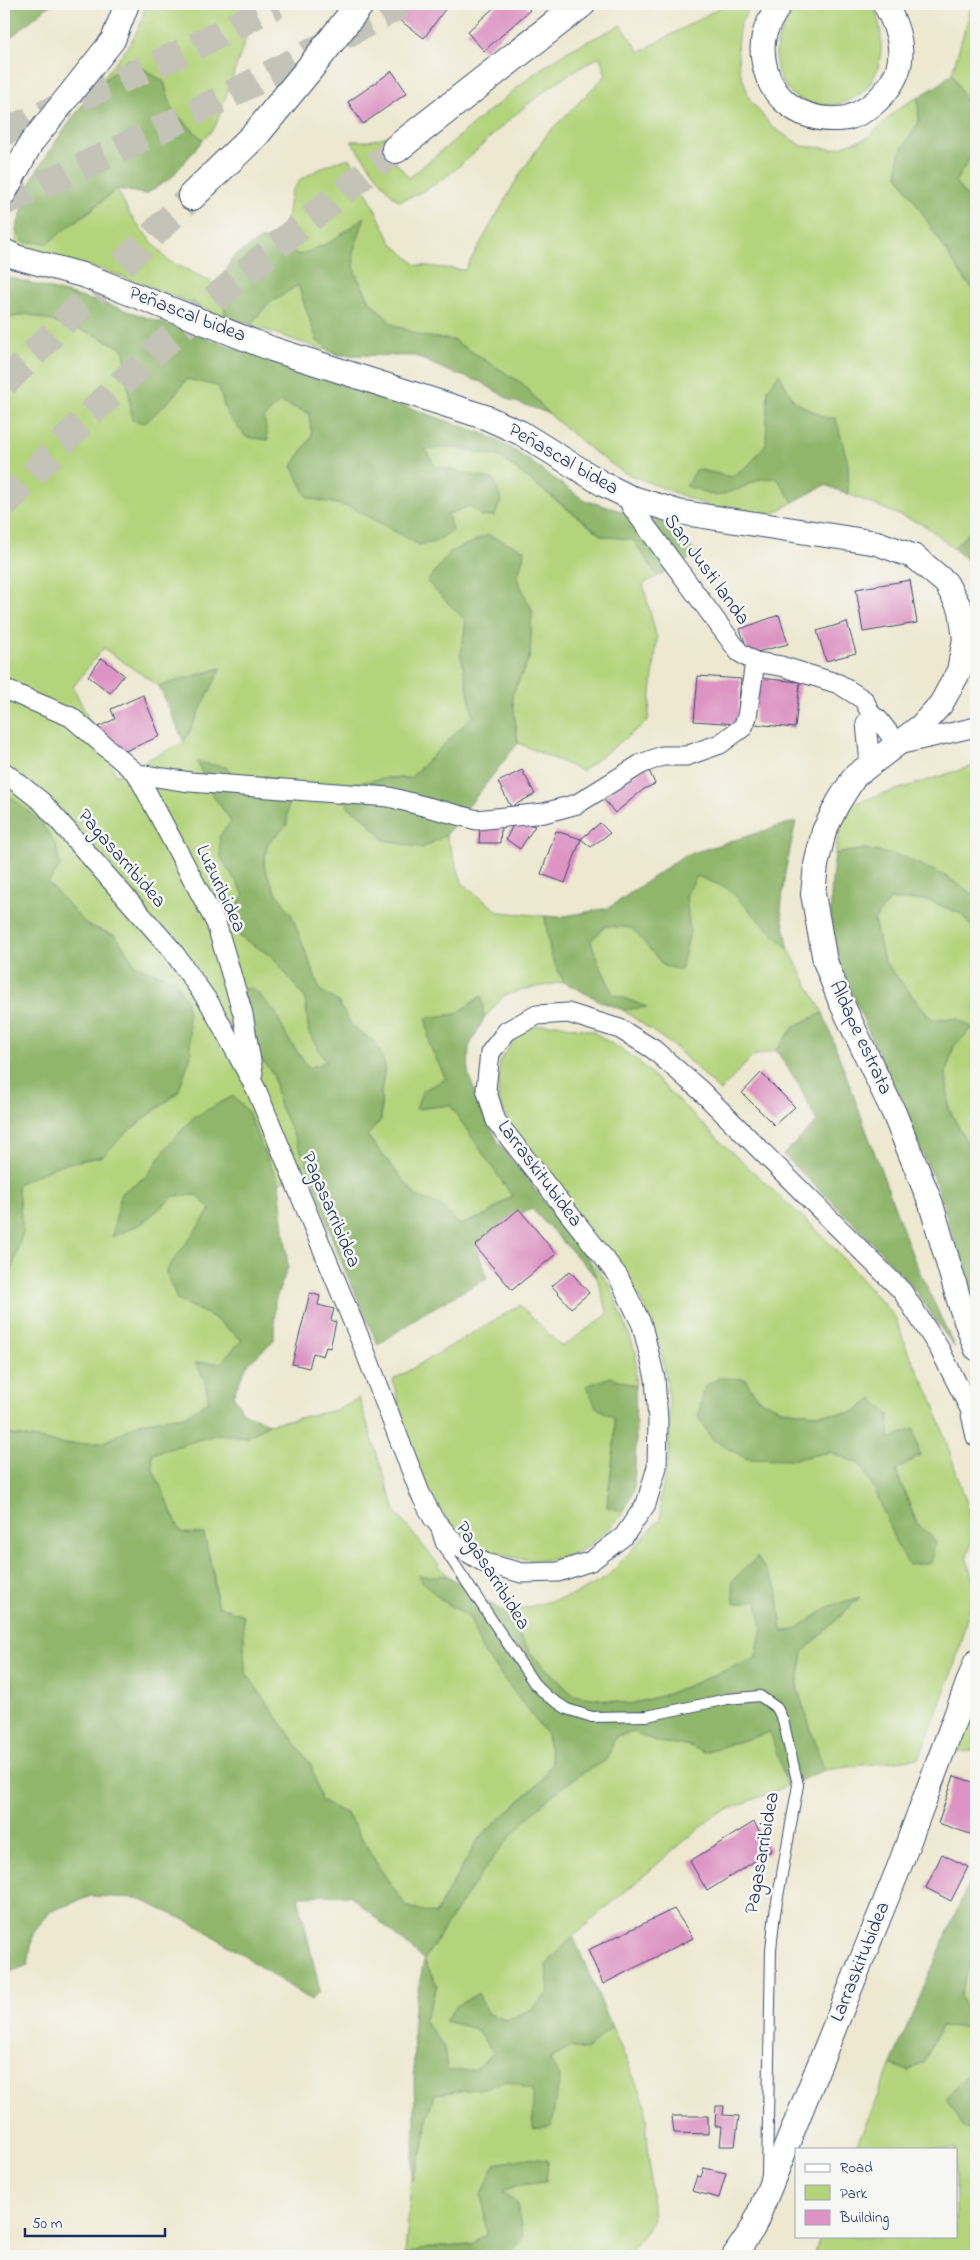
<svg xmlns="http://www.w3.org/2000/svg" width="980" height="2260" font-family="'Indie Flower',sans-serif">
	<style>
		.green { fill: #b4d47b; stroke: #68826c; fill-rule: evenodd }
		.forest { fill: #8fb66b; stroke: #557264 }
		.building { fill: #dd93c3 }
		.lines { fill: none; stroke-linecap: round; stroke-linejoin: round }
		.motorway-tunnel { stroke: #c3c3b8; stroke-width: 28; stroke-dasharray: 28 14; stroke-linecap: butt }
		.service-casing { stroke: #3a4b6f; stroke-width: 12 }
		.minor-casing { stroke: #3a4b6f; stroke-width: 21 }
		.tertiary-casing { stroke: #3a4b6f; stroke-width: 26 }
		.motorway-casing { stroke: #3a4b6f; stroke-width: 30 }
		.service { stroke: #fff; stroke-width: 10 }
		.minor { stroke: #fff; stroke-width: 19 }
		.tertiary { stroke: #fff; stroke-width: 24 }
		.motorway { stroke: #fff; stroke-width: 28 }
		.labels { text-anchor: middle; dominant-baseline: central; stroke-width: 5; stroke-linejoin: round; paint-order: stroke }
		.street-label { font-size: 20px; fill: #1b2f5e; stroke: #f6f6f2 }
	</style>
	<rect width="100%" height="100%" fill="#f6f6f2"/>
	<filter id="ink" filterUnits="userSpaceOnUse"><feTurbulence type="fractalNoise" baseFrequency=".02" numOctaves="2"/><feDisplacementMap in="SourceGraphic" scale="10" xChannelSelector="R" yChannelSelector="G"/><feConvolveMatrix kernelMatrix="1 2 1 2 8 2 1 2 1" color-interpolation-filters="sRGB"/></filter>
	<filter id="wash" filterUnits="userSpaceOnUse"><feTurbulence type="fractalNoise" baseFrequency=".0096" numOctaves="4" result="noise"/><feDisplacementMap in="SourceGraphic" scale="20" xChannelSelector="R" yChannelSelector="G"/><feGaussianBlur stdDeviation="1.12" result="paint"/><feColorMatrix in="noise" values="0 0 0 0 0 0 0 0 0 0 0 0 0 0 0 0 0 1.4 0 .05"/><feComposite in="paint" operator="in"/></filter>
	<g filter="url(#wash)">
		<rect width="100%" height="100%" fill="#ede8cf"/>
		<g class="green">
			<path d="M145,4h113l-43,123 -12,13 -31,-30 -8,-28 -35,-23 -36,31c19,-25 50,-54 52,-86z"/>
			<path d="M726,4h25l-11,21 -3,19 2,24 11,32 22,27 30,19 31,3 34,-11 32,-30 19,-11 1,25 -20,32 -1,21 66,104 12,14v230l-3,6 -20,19 -27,-22 -78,-32v-30l-22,-46 -58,-29 -1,55 -18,21 -18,12 -34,-8 42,20 21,-10 17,-1 16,24 -22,13 -60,-8 -88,-35 -33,-23 -42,-36 -25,-29 -70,-44 -31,-4 -30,-12 -22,-23 -15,-28 -2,-20 11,-35 -35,25 -29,12 -40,-16 15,-1 12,-20 4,-26 10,-13 28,-15 21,-6 41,84 25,23 49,5 55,-96 28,-41 58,-58 -6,-18c-36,17 -70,44 -100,71 -31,29 -58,60 -101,73l-9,-8 -39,-52h18l32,-8 -18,14 26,31 127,-106 32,-21 53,-26 19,27z"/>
			<path d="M803,4h69c7,12 9,26 9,40 2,82 -111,79 -105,8 2,-20 11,-36 27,-48z"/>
			<polygon points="972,4 976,4 976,121 952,73"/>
			<polygon points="976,148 976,208 955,182"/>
			<polygon points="117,189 130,215 167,260 220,286 226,317 121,276 17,247 16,229 24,242 84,216"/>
			<polygon points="298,285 317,341 339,355 250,325 267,305"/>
			<path d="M27,314l64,19 33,16 2,24 45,26 16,-20 31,7 9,28 37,4 16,-16 29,11 3,23 -20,30 16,32 43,9 31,15 66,-8 22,-8 24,-26 -59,-14 -10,-17 25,-2 49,9 103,80 31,4 25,36 -15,8 14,55 -9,82 -66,50 -64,-28 -6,-48 18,-39 2,-46 -15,-31 8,-29 -59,71 -5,34 12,61 -63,62h-24l-38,29 17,11 19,22 38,8 24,-13 17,49 36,28 46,4 6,40 13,26 -42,8 -18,6 -20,22 -3,-22 -25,18 -29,4 3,28 16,33 -24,12 -5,18 33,-4 62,90 -26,20 -26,10 -20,-20 -24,-9 -49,-61 14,-15v-28l4,-27 -10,-23 -23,-15 -14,-25 -18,-12 -29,-76 -17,-25 -10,-23 3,-22 20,-19 -46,-37 -43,-26 10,26 23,33 -10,37 23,36 -12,21 8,21 33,21 32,41 4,35 17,29 -17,6 -22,-31 -12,-25 -20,39 18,23 6,30 31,66 -31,13 -18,-37 -13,-34 -81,35 -20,29 -26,17 20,31 33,-28 22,-1 15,14 -45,63 12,28 35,17 29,23 -22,23h-24l9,18 4,20 -25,15 -44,7 -38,20 -38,1 -60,-11v-135l19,-67 -6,-47 42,-19 44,-9 24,-24 51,-39 -3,-113 -39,-14 -20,-30 -29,-11 -39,-42 12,-17 -19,-44 -37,-31v-472zM103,648l56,38 62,-18 -37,74 -68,33 -43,-88z"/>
			<polygon points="976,765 976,896 945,876 865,849 835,854 840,826 851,804"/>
			<polygon points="697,876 727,888 789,950 823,1013 795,1026 776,1050 753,1056 720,1091 675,1047 623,1010 646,1007 613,994 597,959 591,941 605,926 632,928 664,966 690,932 685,896"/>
			<polygon points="890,900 929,900 961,914 976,932 976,1160 949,1109 946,1072 954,1046 958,1019 932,1019 884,961 874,920"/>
			<path d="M556,1024l36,7 45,29 87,85 98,90 73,82 11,30 26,52 44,132 -10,27 9,28 -21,81 -35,91 -95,12 -27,-83 6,-35 56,-54 -29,8 -35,24 -13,1 -5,-44 -20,13 5,27 -6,31 -88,36 -38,10 -57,-9 -42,-41 -26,-41 69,-18 32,-17 55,-60 -1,-18 9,-45v-58l-7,-42 -21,-55 -27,-39 -98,-123 -18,-40 2,-38 24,-33zM745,1379l12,19 25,12 32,4 37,-1 38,26 7,32 21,53 19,17 -40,2 -20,-51 -16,-28 -30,-12 -40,8z"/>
			<path d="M586,1256l24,29 26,68 -1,33 -24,-8 -15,29 18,11c3,28 -5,59 -7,89l17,5c-32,42 -72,58 -123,42 -7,-2 -16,-3 -22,-6 -18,-10 -33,-29 -45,-46 -22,-33 -31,-84 -41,-122l127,-75 42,42 46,-33 -11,-36z"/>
			<polygon points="359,1398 396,1513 448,1576 418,1577 439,1598 470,1618 482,1650 547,1735 552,1762 541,1781 479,1838 435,1914 407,1907 380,1869 347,1814 320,1801 311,1765 245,1672 243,1615 217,1605 214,1577 181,1533 153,1470 152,1454 218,1434 248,1437 269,1424 336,1410"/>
			<polygon points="976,1695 976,1750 954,1753"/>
			<path d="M635,1732l21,10 32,3 16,7 67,-20 16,54 -72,29 -142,121 -27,29 3,27 -16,17 -27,11 -19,-7 -42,8 30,8 19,24 -20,17 -27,1 -4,-25 -19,-25 13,-36 -13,-25c47,-74 100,-162 183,-200l9,-24z"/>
			<polygon points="976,1952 976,2028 960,1997 971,1959"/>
			<polygon points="941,2026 976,2028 976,2066 946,2098 963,2127 976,2132 976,2256 813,2256 821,2236 956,2236 956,2149 855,2149 891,2064 908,2071 924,2062"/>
			<polygon points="612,2027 645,2103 653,2222 627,2256 502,2256 510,2254 502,2191 519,2185 546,2182 548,2161 482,2195 487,2234 472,2244 429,2247 405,2255 411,2182 423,2149 427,2120 434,2094 485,2088 506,2081 533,2090 549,2060 571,2047 586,2050"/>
		</g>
		<g class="forest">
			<polygon points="4,4 51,4 4,43"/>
			<polygon points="129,59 164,82 172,110 203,140 171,178 146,194 117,189 48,243 24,242 16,229 34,175 59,137 93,90"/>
			<polygon points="952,73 976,121 976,148 955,182 976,208 976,293 964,279 898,175 899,154 919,122 918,97 937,86"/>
			<polygon points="365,217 353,253 355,273 370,301 392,324 422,336 453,340 523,384 548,413 510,400 481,382 448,371 415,356 339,355 317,341 298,285 267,305 250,325 226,317 220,286 232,258 260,239 300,255 329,243"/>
			<polygon points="4,276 113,306 485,434 517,452 584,500 666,524 698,554 658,576 633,540 603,536 499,456 450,447 425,450 435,466 494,480 501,500 495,516 480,516 470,506 448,514 452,531 435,542 419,545 351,507 308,498 292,466 312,436 309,413 280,402 264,418 268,440 246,437 227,414 218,386 187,379 171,399 145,423 132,420 124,349 91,333 27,314 4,319"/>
			<polygon points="779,374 794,401 826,418 836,418 848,464 848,494 825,485 793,502 777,478 760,479 739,489 717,496 686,486 697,469 731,477 749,465 766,444 768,389"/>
			<polygon points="976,523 976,567 953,548 973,529"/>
			<polygon points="488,535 525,550 517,579 532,610 530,656 512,695 518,743 446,835 422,848 384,840 365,818 348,807 343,785 386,778 410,778 473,716 461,655 466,621 427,582 450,552"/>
			<polygon points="221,668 184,742 159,686"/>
			<polygon points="197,762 226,767 241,788 264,776 289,785 287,825 267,844 264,866 274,889 291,914 320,990 338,1002 352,1027 375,1042 385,1065 381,1092 381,1120 367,1136 416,1196 440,1205 460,1225 486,1215 512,1196 450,1105 416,1109 422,1091 446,1079 430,1046 426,1018 456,1014 482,996 484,1018 469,1047 468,1073 479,1104 498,1142 586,1256 597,1278 532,1209 511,1218 478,1250 487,1278 424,1313 378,1345 336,1249 310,1170 279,1104 273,1074 255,1051 244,988 254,989 275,1012 287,1037 308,1068 326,1062 309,1033 305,998 273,957 240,937 232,915 244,894 221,858 219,837 231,821 208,788"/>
			<polygon points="4,791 41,822 56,845 60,866 48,883 87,925 116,936 136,966 175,980 187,1002 191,1056 178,1092 127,1132 103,1156 59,1165 17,1184 23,1231 4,1298"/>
			<polygon points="796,821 785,872 781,910 789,950 727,888 697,876 686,896 690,932 681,970 664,966 632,928 605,926 591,941 597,959 613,994 647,1007 623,1010 602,1002 564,982 551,956 545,916 559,917 609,908 683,856"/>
			<path d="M865,849l39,8 41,19 31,20v36l-15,-18 -32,-14h-39l-16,20 10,41 47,58h27l15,9 -19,18 -8,26 3,37 27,51v154l-37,-123 -104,-236c-6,-36 -5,-65 0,-101z"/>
			<polygon points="823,1013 913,1257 955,1348 910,1284 857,1226 783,1155 817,1122 799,1085 776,1050 795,1026"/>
			<path d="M233,1096l15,16 13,34 18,37 9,84 -13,34 -1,39 -27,25 -14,30 10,17 26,12 -21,13 -30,-3 -66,20 1,16 28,63 23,1 10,43 3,28 26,10 2,57 66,93 10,36 26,13 33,55 27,38 28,7 44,-76 62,-57 11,-19 -5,-27 -65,-85 -12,-32 -31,-20 -22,-22h31l57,37 26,41 42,41 57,9 38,-10 88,-36 6,-31 -5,-27 -23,4 -2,-23 25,-24 20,30 5,44 13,-1 35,-24 30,-9 -57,55 -6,35 27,83 -37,16 -17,-54 -66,20 -16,-7 -32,-3 -21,-10 -19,4 -9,24c-83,38 -135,126 -183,200l13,25 -13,36 20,25 3,25 27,-1 20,-18 -19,-23 -30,-8 10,-14 23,-14 9,20 19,7 27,-11 16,-17 -3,-27 27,-29 39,91 -26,23 -15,-3 -22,12 11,18 -9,49 -18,3v-39l-27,-9 -21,7 -51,6 -7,26 -4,29 -12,33 4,-55 -2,-112 11,-55 -74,-65 -52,1 22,95 -9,9 -113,-74 -61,-28 -46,-2 -42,16 -16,22 -5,31 -24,9v-541l60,11 38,-1 38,-20 44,-7 25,-15 -4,-20 -9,-18h24l22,-23 -29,-23 -36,-17 -11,-29 45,-62 -15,-14 -22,1 -33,28 -29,13 9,-44 26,-17 20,-29 27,-30z"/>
			<path d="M611,1377l24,9 1,56 -2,48 -10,22 -17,-5c2,-29 10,-61 7,-89l-18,-11 -10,-21z"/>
			<polygon points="719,1378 745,1379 757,1398 782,1410 814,1414 851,1413 873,1399 889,1415 889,1439 914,1429 920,1455 896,1471 917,1524 936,1541 931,1563 909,1565 896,1543 876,1492 860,1464 830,1452 790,1460 747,1459 712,1439 698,1417 705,1386"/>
			<polygon points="976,1866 976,1952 971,1959 960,1997 976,2028 941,2026 924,2062 908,2071 891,2064"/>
			<polygon points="976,2066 976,2132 963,2127 946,2098"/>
			<polygon points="528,2158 548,2160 546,2182 519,2185 503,2191 517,2204 523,2238 510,2254 502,2256 405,2256 429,2247 472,2244 487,2234 482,2195 495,2164"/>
		</g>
		<g id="blocks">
			<g class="building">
				<polygon points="377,4 449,4 424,38"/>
				<polygon points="498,4 524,4 530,10 484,51 467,32"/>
				<polygon points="392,71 407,93 363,124 348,102"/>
				<polygon points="910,580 917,623 863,632 856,589"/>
				<polygon points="779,615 788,644 749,654 740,629"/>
				<polygon points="847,622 856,653 826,661 817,631"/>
				<polygon points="102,658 124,675 110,693 88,676"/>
				<polygon points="698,676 741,679 737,724 694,721"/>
				<polygon points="759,678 800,682 795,728 754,724"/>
				<polygon points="143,695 160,736 123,752 98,727 115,719 111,709"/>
				<polygon points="647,766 655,784 644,789 615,813 602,797"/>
				<polygon points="522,770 535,794 511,807 498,782"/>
				<polygon points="515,821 535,826 520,849 506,839"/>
				<polygon points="600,823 610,833 591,847 581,839"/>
				<polygon points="480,826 501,827 500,843 479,843"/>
				<polygon points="556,831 581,839 565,883 541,874"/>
				<polygon points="761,1073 795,1107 774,1125 742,1093"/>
				<polygon points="519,1209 556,1254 512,1290 475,1246"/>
				<polygon points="570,1271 589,1293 571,1308 552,1286"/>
				<polygon points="310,1293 320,1296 318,1305 334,1309 331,1320 336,1322 330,1348 326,1347 323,1356 313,1353 309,1368 292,1364"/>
				<polygon points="954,1776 976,1783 976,1825 973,1835 938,1823"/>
				<polygon points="754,1822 771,1851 707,1891 690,1861"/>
				<polygon points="942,1854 968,1867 951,1901 926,1888"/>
				<polygon points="674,1909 693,1938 603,1984 588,1950"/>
				<polygon points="716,2106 724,2106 723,2115 739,2116 735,2146 720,2146 722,2126 715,2126"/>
				<polygon points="672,2116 708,2116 708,2134 674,2133"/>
				<polygon points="704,2168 726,2173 719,2198 692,2191 697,2176 701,2177"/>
			</g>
		</g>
	</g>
	<g filter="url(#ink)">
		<use href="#blocks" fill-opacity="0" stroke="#3a4b6f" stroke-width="1"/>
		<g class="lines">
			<g class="motorway-tunnel">
				<polyline points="4,132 188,50 277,4"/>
				<path d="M4,202c136,-60 267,-127 398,-198"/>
				<polyline points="4,384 73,313 192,196"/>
				<path d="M4,505c46,-50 93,-100 143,-146 80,-74 165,-142 249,-210"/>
			</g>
			<defs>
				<polyline id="service" points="436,1528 441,1544 534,1683 547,1696 567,1709 592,1717 647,1716 727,1699 760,1696 777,1708 783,1720 798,1785 775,1913 771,1949 767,2175"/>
				<g id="minor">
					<polyline points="629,497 631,506 739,652 755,662 781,666 839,684 864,700 872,716"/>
					<polyline points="4,689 71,717 137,774 216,923 243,1014 253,1073"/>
					<polyline points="870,764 866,723 872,716 878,719 898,745 976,727"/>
					<polyline points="4,772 42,802 58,820 172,950 210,1004 256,1089 363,1346 420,1493 433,1518 457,1546 485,1563 522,1573 558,1572 591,1561 624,1536 646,1504 657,1467 658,1421 655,1378 642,1325 618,1276 496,1121 486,1089 490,1053 507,1031 537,1015 568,1013 620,1029 653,1049 700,1090 902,1291 939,1348 970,1409 976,1437"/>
					<polyline points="137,774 190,782 389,797 477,820 544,813 577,804 641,764 662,756 686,756 720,744 743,727 747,717 755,662"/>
				</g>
				<g id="tertiary">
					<path d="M780,4c-16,24 -22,38 -14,67 8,30 36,48 66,48 5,0 10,0 15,-1 29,-9 57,-39 53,-71 -1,-16 -8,-30 -15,-43"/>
					<polyline points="4,193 31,143 113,40 127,4"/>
					<polyline points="4,251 16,257 86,276 272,349 485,417 521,433 603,484 629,497 678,512 877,543 915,557 946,583 961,610 965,639 959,671 941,704 921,726 855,776 838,803 824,831 816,865 813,894 825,961 840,1000 894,1113 931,1204 961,1307 976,1348"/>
					<polyline points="734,2256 753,2228 767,2194 898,1870 976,1662"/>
				</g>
				<g id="motorway">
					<polyline points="396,149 581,4"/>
					<polyline points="192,196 256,134 310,68 360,4"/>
				</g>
			</defs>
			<use href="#service" class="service-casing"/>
			<use href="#minor" class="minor-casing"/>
			<use href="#tertiary" class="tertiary-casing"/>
			<use href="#motorway" class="motorway-casing"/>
			<use href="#service" class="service"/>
			<use href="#minor" class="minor"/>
			<use href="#tertiary" class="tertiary"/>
			<use href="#motorway" class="motorway"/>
		</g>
	</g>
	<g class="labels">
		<g class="street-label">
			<text transform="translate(187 315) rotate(21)">Peñascal bidea</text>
			<text transform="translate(563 460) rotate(30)">Peñascal bidea</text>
			<text transform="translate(706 570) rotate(54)">San Justi landa</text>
			<text transform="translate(121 859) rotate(49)">Pagasarribidea</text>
			<text transform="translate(220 889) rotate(65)">Luzuribidea</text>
			<text transform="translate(860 1038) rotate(65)">Aldape estrata</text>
			<text transform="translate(539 1174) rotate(53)">Larraskitubidea</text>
			<text transform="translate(330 1210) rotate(67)">Pagasarribidea</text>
			<text transform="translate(492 1576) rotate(58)">Pagasarribidea</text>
			<text transform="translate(763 1853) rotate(-80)">Pagasarribidea</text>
			<text transform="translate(861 1962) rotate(-68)">Larraskitubidea</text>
		</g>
	</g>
	<rect width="980" height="2260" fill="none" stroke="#f6f6f2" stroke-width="20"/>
	<rect x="795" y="2148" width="162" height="90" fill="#f6f6f2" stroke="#9ea6b7"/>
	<rect x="805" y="2164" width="25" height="8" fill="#ffffff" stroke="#9ea6b7"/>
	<text x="840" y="2172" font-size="15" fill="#1b2f5e">Road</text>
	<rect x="805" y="2185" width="25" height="15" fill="#b4d47b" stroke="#9ea6b7"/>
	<text x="840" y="2198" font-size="15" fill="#1b2f5e">Park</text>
	<rect x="805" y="2210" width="25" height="15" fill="#dd93c3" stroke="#9ea6b7"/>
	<text x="840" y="2222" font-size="15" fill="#1b2f5e">Building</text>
	<path d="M25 2228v8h140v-8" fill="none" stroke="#1b2f5e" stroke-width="2.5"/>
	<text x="32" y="2228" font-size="15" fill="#1b2f5e" stroke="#f6f6f2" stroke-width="4" paint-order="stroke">50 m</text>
</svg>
